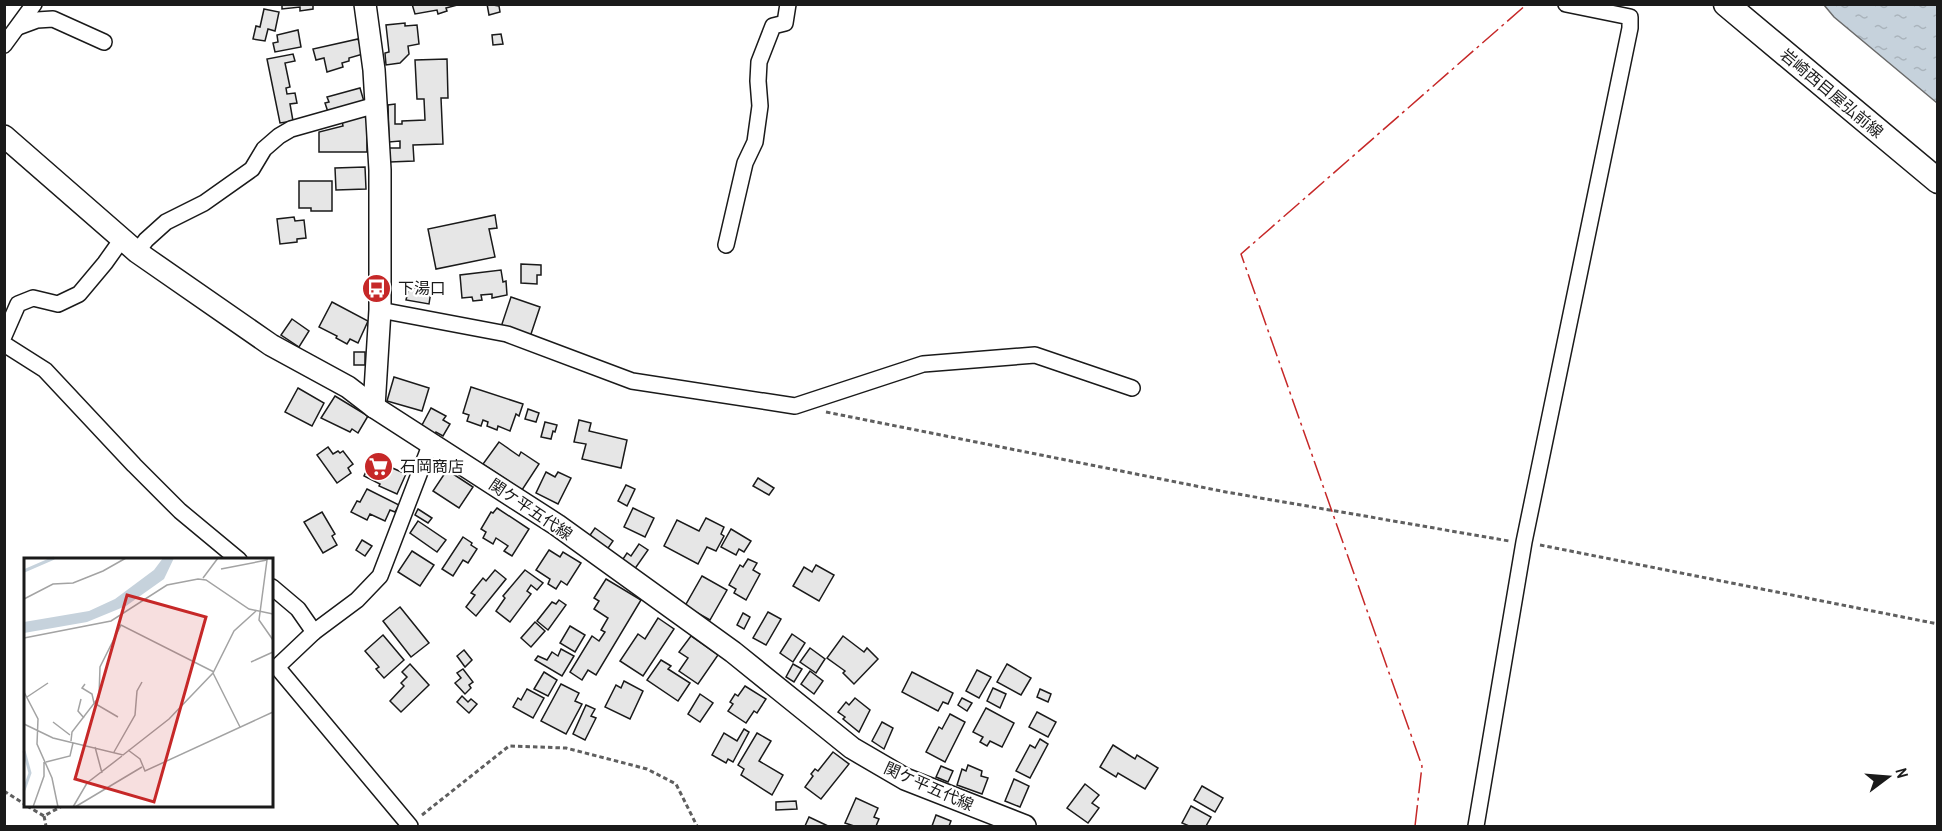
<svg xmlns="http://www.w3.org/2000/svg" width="1942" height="831" font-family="'Archivo Narrow','Noto Sans JP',sans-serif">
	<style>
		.water { fill: url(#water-ripples); stroke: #6a6a6a; stroke-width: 1.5 }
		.building { fill: #e6e6e6; stroke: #1a1a1a; stroke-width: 1.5 }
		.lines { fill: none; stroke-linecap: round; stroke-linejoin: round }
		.street-casing { stroke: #1a1a1a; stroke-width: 18 }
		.secondary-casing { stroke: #1a1a1a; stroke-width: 24 }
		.primary-casing { stroke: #1a1a1a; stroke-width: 27 }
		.path { stroke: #5f5f5f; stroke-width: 3; stroke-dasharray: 4.5 3; stroke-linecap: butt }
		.street { stroke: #fff; stroke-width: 15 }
		.secondary { stroke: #fff; stroke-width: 21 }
		.primary { stroke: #fff; stroke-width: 24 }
		.power { stroke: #c62828; stroke-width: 1.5; stroke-dasharray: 21 4.5 3 4.5; stroke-linecap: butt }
		.labels { text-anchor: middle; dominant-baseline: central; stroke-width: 4.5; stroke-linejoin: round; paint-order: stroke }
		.street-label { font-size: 16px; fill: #1a1a1a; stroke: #fff }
		.poi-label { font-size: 16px; fill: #1a1a1a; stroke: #fff; text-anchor: start }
		.inset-river { fill: none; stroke: #c6d2dc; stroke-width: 3 }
		.inset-road { fill: none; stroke: #a3a3a3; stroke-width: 1.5 }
		.view { fill: #c62828; fill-opacity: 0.15; stroke: #c62828; stroke-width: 3 }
		.inset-edge { fill: none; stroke: #1a1a1a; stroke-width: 3 }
	</style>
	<defs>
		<pattern id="water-ripples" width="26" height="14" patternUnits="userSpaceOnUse" patternTransform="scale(1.5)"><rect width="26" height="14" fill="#c6d2dc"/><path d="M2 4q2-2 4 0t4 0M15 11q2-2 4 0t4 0" fill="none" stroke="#aab4bc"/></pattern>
	</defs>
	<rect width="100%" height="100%" fill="#fff"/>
	<polygon class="water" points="1824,5 1937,5 1937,103 1834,17"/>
	<g class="building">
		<polygon points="282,4 313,4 313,9 300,11 300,7 282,9"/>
		<polygon points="412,4 461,4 446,8 447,11 438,14 437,10 415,14"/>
		<polygon points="487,4 499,6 500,12 489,15"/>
		<polygon points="264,9 279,12 275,31 268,29 265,41 253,39 256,26 260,27"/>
		<polygon points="405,23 405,26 417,25 419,44 408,46 409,54 400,63 386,65 385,53 389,52 386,25"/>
		<polygon points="298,30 301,47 275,52 273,43 278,42 277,35"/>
		<polygon points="501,34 503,44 493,45 492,35"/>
		<polygon points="358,39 363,54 349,58 349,61 342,63 343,67 327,72 324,58 316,60 313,49"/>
		<polygon points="293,54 295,61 285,63 290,87 286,88 287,94 295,93 297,103 290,104 293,121 280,123 267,59"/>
		<polygon points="447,59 448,98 441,98 443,144 413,145 414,161 390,162 389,148 400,148 400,141 389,142 388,105 395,104 395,124 402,124 402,121 425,120 424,99 417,99 415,60"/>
		<polygon points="360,88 365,105 329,115 325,103 329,102 327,97"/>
		<polygon points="367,116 367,152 319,152 319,132 343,126 342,121"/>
		<polygon points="365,167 366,189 336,190 335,168"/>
		<polygon points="299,181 332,181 332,211 311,211 311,208 299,208"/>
		<polygon points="495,215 497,228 489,229 495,257 436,269 428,229"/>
		<polygon points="294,217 295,221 304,220 306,238 297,239 297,242 280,244 277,219"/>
		<polygon points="521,264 541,265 541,275 537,275 537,284 521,283"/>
		<polygon points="501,270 503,282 506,281 507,295 492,298 492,294 481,295 482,300 473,301 472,297 462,298 460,275"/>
		<polygon points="409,287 431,291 429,304 406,300"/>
		<polygon points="511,297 540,307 530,337 501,327"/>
		<polygon points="332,302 368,321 358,343 350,339 347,344 336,338 337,336 319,327"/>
		<polygon points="292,319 309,331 299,347 281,335"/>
		<rect x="354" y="352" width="11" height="13"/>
		<polygon points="394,377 429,388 422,411 387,401"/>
		<polygon points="471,387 523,404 519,416 516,414 510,431 498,426 497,430 487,426 488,422 483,420 481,426 467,421 469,415 463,413"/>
		<polygon points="298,388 324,403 312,426 285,412"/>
		<polygon points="335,396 368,416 358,433 352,429 350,432 321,418"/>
		<polygon points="431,408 446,416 443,420 450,424 443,436 436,432 435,435 421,427"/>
		<polygon points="528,409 539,413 536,422 525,419"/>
		<polygon points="579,420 591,423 589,431 627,440 621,468 582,459 586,444 574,442"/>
		<polygon points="545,422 557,425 555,432 553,431 551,439 541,437"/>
		<polygon points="499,442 519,456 521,452 539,464 522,490 483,464"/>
		<polygon points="328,447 333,454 338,451 340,453 343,451 353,464 348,468 351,473 337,483 317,455"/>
		<polygon points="372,459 406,474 397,494 379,486 380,484 364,476"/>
		<polygon points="447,470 473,487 459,508 433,491"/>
		<polygon points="546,472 555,477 558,472 571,478 558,504 536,493"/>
		<polygon points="758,478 774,488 769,495 753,486"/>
		<polygon points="626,485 635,489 627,506 618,501"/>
		<polygon points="367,489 399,505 395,512 390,510 385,521 370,514 367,520 351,512 357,501 360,502"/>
		<polygon points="497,508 529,529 512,556 504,551 508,546 496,538 493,544 483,538 486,532 481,529 491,512 493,513"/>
		<polygon points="633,508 654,518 645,537 624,527"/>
		<polygon points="418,509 432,518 428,523 415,515"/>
		<polygon points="322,512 335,534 332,536 337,545 323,553 304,522"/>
		<polygon points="706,518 724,527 721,534 724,536 716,551 707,547 698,564 664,546 677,520 699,531"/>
		<polygon points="418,521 446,540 437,552 410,533"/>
		<polygon points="595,528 613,541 606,551 588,538"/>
		<polygon points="731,529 751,541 744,552 739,549 736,555 721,547"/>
		<polygon points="463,537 472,543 471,545 477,549 468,563 463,560 453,576 442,569"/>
		<polygon points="362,540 372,546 365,556 356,550"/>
		<polygon points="639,544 648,550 634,570 621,562 627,553 631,556"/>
		<polygon points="549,550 560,557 563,552 581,563 567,585 561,581 556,589 548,584 550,579 536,570"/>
		<polygon points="412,551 434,565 420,586 398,572"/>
		<polygon points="748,559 757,563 753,570 760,574 746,600 734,593 736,589 729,585 740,565 743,567"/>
		<polygon points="816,565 834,575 819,601 793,586 804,567 812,572"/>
		<polygon points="495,570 506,579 476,616 466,607 475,595 471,593 483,578 486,581"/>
		<polygon points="525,570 543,583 537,590 531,585 527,591 531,594 510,622 496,611 505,598 503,596"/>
		<polygon points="702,576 727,590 710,620 685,606"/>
		<polygon points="606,579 641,600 596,675 588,670 582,680 570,672 592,636 599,641 605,632 601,630 608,618 594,609 599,601 594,598"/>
		<polygon points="559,600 566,605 548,630 537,621 552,602 556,604"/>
		<polygon points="400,607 429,643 411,657 383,621"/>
		<polygon points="768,612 781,619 766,645 753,638"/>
		<polygon points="743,613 750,617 744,629 737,625"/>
		<polygon points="658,618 674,629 643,676 620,661 638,634 645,639"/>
		<polygon points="535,622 545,631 531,647 521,638"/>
		<polygon points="570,626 585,635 575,652 560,643"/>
		<polygon points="792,634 805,643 793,662 780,653"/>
		<polygon points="383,635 404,660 384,678 376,669 379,667 365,651"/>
		<polygon points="691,636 718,655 698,684 679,671 688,658 679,652"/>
		<polygon points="843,636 864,652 867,648 878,659 854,684 843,673 845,671 827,658"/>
		<polygon points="810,648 825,659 816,673 800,662"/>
		<polygon points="561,649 574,656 562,676 535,660 538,656 547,660 552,652 558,656"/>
		<polygon points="464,650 472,660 465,667 457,656"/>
		<polygon points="661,660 671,666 668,669 690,683 678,701 647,680"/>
		<polygon points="410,664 429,685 401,712 390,701 404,686 401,683 407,677 402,672"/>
		<polygon points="793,664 802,669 794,682 786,677"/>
		<polygon points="1007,664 1031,678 1021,695 997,682"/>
		<polygon points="463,669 473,682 469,685 471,688 465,694 455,683 461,678 457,673"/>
		<polygon points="977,670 991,677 979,698 966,691"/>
		<polygon points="810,671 823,681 814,694 801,684"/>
		<polygon points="544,672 557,680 548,696 534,689"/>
		<polygon points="912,672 953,693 948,704 943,702 938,711 902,692"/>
		<polygon points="624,681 643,691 630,719 605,707 616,685 621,688"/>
		<polygon points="561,684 579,693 575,701 582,704 566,734 541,721"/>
		<polygon points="745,686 766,699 757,713 754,711 746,723 728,711 733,704 730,702 735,694 738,696"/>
		<polygon points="993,688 1006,694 1000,708 987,701"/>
		<polygon points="527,689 544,698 533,718 513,707 518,698 521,700"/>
		<polygon points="1040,689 1051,694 1048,702 1037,697"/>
		<polygon points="700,694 713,703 700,722 688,714"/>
		<polygon points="462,696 468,702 471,699 477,704 469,713 457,702"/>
		<polygon points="855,698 870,710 859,732 843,719 845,717 838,712 846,702 849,705"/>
		<polygon points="962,698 972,703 967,711 958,705"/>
		<polygon points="586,705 595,709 591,716 596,718 585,740 573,734"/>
		<polygon points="986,708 1014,723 1002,747 990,741 987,746 980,742 983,737 973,732"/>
		<polygon points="1037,712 1056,722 1048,737 1029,727"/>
		<polygon points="950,714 965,722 945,762 926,752 939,727 942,729"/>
		<polygon points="882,722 893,728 884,749 872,741"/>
		<polygon points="744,729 749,732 733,762 728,759 726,763 712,755 724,733 737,741"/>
		<polygon points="757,733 771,741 759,761 783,775 772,795 741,775 744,769 738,765"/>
		<polygon points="1040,739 1048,744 1030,778 1016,771 1030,745 1035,748"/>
		<polygon points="1113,745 1135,759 1137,755 1158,768 1145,789 1118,773 1116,777 1100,767"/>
		<polygon points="833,752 849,764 821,799 805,787 813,776 811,774 815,769 818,771"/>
		<polygon points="968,765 982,771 981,776 988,778 982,794 957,785 962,769 966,771"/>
		<polygon points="941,766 953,771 948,782 936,777"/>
		<polygon points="1014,779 1029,786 1020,807 1005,801"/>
		<polygon points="1085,784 1099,795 1092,803 1099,808 1088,823 1067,808"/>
		<polygon points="1202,786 1223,798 1215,812 1194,800"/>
		<polygon points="856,798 878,808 874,817 879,819 876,826 854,826 845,823"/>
		<polygon points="796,801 797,809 776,810 776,802"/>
		<polygon points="1191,806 1211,817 1206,826 1189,826 1182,823"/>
		<polygon points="936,815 951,821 949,826 932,826"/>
		<polygon points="809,817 828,826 805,826"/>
	</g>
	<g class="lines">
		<defs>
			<g id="street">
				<polyline points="18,27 37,20 53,19 104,42"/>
				<polyline points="4,45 34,4"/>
				<polyline points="726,245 745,163 755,142 760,106 758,81 759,62 773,26 785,23 788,4"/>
				<polyline points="137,252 146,240 166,222 204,203 252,169 264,149 279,136 291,129 376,105"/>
				<polyline points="380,310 507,334 632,381 795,406 923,364 1035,355 1132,388"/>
				<polyline points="4,336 18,304 33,298 58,304 79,294 105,263 122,239"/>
				<polyline points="4,344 45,370 134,465 180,511 239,560"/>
				<polyline points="272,587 298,609 314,632"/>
				<polyline points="410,826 277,667 314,632 357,600 380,576 431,443"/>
				<polyline points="1476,826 1524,542 1630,28 1630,17 1566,4"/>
			</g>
			<g id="secondary">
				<polyline points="365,4 374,70 380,170 380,310 374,407"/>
				<polyline points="4,136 137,252 271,345 348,387 374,407 557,525 733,652 852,748 905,779 1025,826"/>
			</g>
			<polyline id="primary" points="1726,4 1938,181"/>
		</defs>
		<use href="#street" class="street-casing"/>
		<use href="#secondary" class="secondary-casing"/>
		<use href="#primary" class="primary-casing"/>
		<g class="path">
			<polyline points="826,412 1226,492 1509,541"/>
			<polyline points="1540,545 1938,624"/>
			<polyline points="4,791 26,805"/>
			<polyline points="27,806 44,816 62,806"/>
			<polyline points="422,815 509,746 566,748 647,769 676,784 697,826"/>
			<polyline points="44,816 46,826"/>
		</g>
		<use href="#street" class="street"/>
		<use href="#secondary" class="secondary"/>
		<use href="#primary" class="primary"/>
		<polyline class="power" points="1415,826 1422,766 1241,254 1527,4"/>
	</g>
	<defs>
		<symbol id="bus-disc" viewBox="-11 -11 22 22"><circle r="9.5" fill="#c62828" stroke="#fff"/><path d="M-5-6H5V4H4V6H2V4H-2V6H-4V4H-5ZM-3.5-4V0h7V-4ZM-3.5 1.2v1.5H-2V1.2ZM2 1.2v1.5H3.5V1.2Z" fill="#fff"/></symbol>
		<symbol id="supermarket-disc" viewBox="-11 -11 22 22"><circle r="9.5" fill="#c62828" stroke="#fff"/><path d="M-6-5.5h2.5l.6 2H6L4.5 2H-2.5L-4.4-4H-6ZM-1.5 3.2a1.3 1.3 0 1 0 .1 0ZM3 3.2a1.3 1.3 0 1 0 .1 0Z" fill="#fff"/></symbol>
	</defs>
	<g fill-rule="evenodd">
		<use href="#bus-disc" x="360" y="272" width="33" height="33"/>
		<use href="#supermarket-disc" x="362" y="450" width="33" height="33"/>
	</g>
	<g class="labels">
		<g class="street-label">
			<text transform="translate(1832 93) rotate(40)">岩崎西目屋弘前線</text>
			<text transform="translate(531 509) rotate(34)">関ケ平五代線</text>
			<text transform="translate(929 786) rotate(24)">関ケ平五代線</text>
		</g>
		<g class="poi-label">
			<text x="398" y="288">下湯口</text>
			<text x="400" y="466">石岡商店</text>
		</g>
	</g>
	<g transform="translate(24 558)">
		<rect width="249" height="249" fill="#fff"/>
		<path d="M139,0h11l-10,21 -38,27 -39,16 -63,11v-11l65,-11 26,-12 39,-29z" fill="#c6d2dc"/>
		<path class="inset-river" d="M0,13l30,-13M0,193l6,22 -6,17"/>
		<path class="inset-road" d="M197,11l46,-9 -8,60 14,20M179,20l15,-20M0,41l29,-15 20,-1 30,-12 23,-13M0,80l87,-17 56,-36 31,-6 8,1 43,29 24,5M227,104l22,-10M189,115l27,54M61,126l-3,4 10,6 2,9 24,14M0,134l14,27 -1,25 15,34 6,29M3,139l21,-14M57,141l-3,12 6,7M29,164l17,13M0,166l29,14 70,17 46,-36 44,-46 21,-42 22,-20M47,183l1,-9 27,-35 1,-30 21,-42 93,47M71,189l7,26M104,192l12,9 5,12 128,-59M90,194l21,-37 2,-24 5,-9M22,204l24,-6 3,-13M9,249l11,-31v-14M49,249l14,-24 35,-27M51,249l67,-40"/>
		<path class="view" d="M103,37l79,22 -52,185 -79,-23z"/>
		<rect width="249" height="249" class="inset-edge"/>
	</g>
	<rect width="1942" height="831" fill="none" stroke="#1a1a1a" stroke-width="12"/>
	<g transform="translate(1888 777) rotate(74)" stroke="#ffffff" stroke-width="4.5" paint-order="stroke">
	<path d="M0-4.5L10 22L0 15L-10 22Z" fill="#1a1a1a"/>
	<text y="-9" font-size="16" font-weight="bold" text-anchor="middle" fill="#1a1a1a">N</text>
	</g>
</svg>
